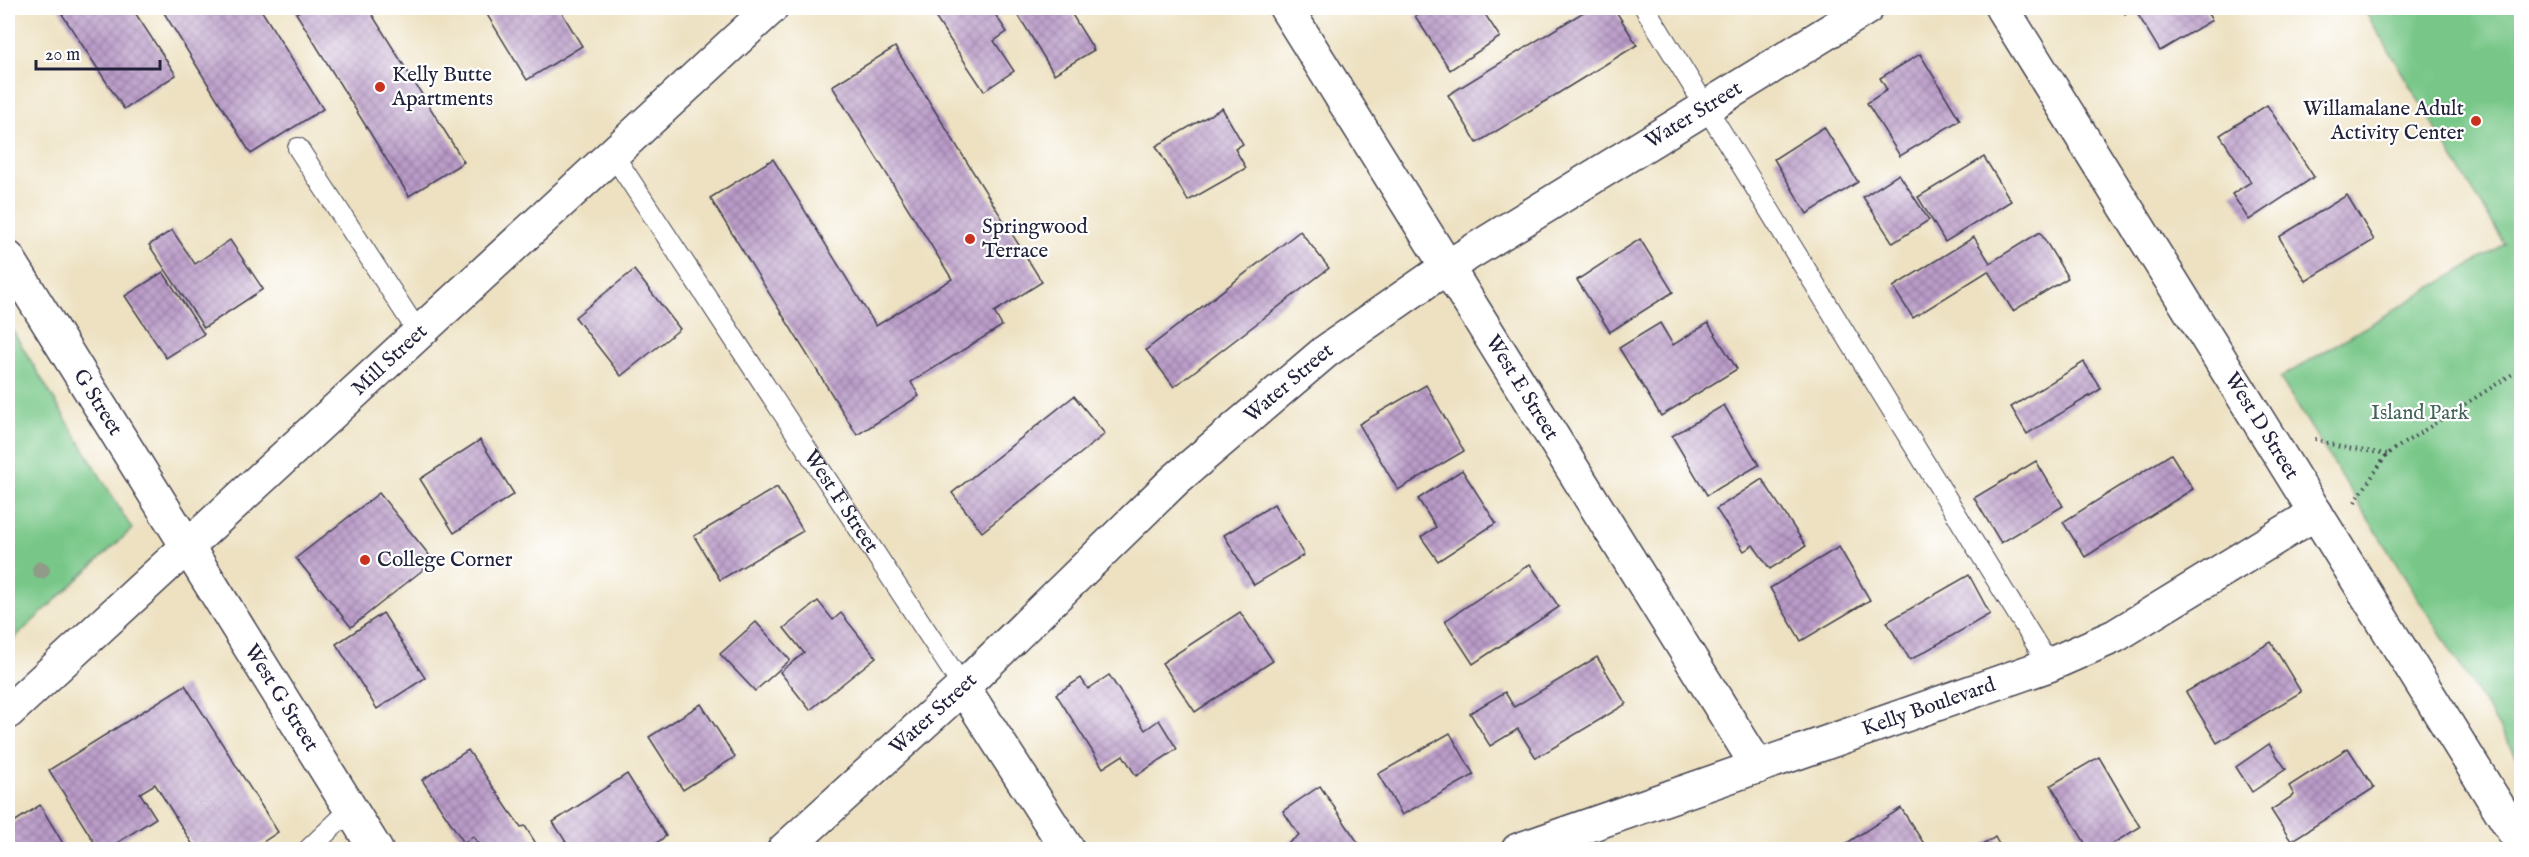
<svg xmlns="http://www.w3.org/2000/svg" width="2529" height="857" font-family="'IM FELL English',serif">
	<style>
		.green { fill: #78c788; stroke: #4d7462; stroke-width: 1.5 }
		.building { fill: url(#building-cross-hatch) }
		.lines { fill: none; stroke-linecap: round; stroke-linejoin: round }
		.lane-casing { stroke: #403f4f; stroke-width: 22 }
		.street-casing { stroke: #403f4f; stroke-width: 36 }
		.secondary-casing { stroke: #403f4f; stroke-width: 36 }
		.path { stroke: #403f4f; stroke-width: 4; stroke-dasharray: 1.5 4.5; stroke-linecap: butt }
		.lane { stroke: #fff; stroke-width: 20 }
		.street { stroke: #fff; stroke-width: 33 }
		.secondary { stroke: #fff; stroke-width: 33 }
		.tree { fill: #909c88 }
		.poi-dot { fill: #c8321e; stroke: #fff; stroke-width: 2 }
		.labels { text-anchor: middle; dominant-baseline: central; stroke-width: 4.5; stroke-linejoin: round; paint-order: stroke }
		.poi-label { font-size: 21px; fill: #22223b; stroke: #fff; text-anchor: start }
		.street-label { font-size: 21px; fill: #22223b; stroke: #fff }
		.park-label { font-size: 21px; fill: #44645a; stroke: #fff }
	</style>
	<defs>
		<pattern id="building-cross-hatch" width="8" height="8" patternUnits="userSpaceOnUse" patternTransform="scale(1.5)"><rect width="8" height="8" fill="#ba9bc8"/><path d="M0 0l8 8M0 8l8-8" fill="none" stroke="#977ea4"/></pattern>
	</defs>
	<rect width="100%" height="100%" fill="#fff"/>
	<filter id="ink" filterUnits="userSpaceOnUse"><feTurbulence type="fractalNoise" baseFrequency=".0167" numOctaves="2"/><feDisplacementMap in="SourceGraphic" scale="12" xChannelSelector="R" yChannelSelector="G"/><feConvolveMatrix kernelMatrix="1 2 1 2 8 2 1 2 1" color-interpolation-filters="sRGB"/></filter>
	<filter id="wash" filterUnits="userSpaceOnUse"><feTurbulence type="fractalNoise" baseFrequency=".008" numOctaves="4" result="noise"/><feDisplacementMap in="SourceGraphic" scale="24" xChannelSelector="R" yChannelSelector="G"/><feGaussianBlur stdDeviation="1.35" result="paint"/><feColorMatrix in="noise" values="0 0 0 0 0 0 0 0 0 0 0 0 0 0 0 0 0 1.4 0 .05"/><feComposite in="paint" operator="in"/></filter>
	<g filter="url(#wash)">
		<rect width="100%" height="100%" fill="#ede1c1"/>
		<g class="green">
			<polygon points="2363,8 2521,8 2521,763 2280,378 2505,244"/>
			<polygon points="8,323 132,529 8,644"/>
		</g>
		<g id="blocks">
			<g class="building">
				<polygon points="58,8 132,8 176,75 124,109"/>
				<polygon points="161,8 260,8 323,109 251,154"/>
				<polygon points="304,8 368,8 464,162 409,196 296,13"/>
				<polygon points="483,8 559,8 582,46 527,80"/>
				<polygon points="929,8 991,8 1007,32 994,41 1014,71 984,91"/>
				<polygon points="1014,8 1068,8 1094,50 1054,74"/>
				<polygon points="1428,8 1481,8 1500,37 1450,70 1415,16"/>
				<polygon points="1590,8 1614,8 1637,45 1477,143 1448,95"/>
				<polygon points="2121,8 2204,8 2212,20 2160,51 2134,8 2125,14"/>
				<polygon points="895,47 1042,282 994,312 1002,326 911,382 919,396 857,435 710,198 773,159 876,326 952,279 832,86"/>
				<polygon points="1920,54 1960,120 1900,156 1867,103 1887,90 1880,78"/>
				<polygon points="2267,105 2314,177 2249,220 2232,194 2251,182 2220,135"/>
				<polygon points="1222,108 1243,144 1235,149 1246,168 1188,201 1156,146"/>
				<polygon points="1824,127 1858,182 1807,214 1774,159"/>
				<polygon points="1984,157 2011,201 1945,242 1918,197"/>
				<polygon points="1899,174 1929,220 1893,243 1863,197"/>
				<polygon points="2347,195 2374,240 2306,281 2279,237"/>
				<polygon points="172,230 195,264 230,240 263,289 204,328 149,245"/>
				<polygon points="1300,231 1329,268 1174,387 1146,350"/>
				<polygon points="2040,232 2068,278 2013,311 1988,271 1913,318 1893,287 1974,237 1990,263"/>
				<polygon points="1640,239 1673,292 1610,332 1577,280"/>
				<polygon points="634,270 680,329 621,376 575,317"/>
				<polygon points="163,272 204,334 166,358 125,296"/>
				<polygon points="1660,323 1673,345 1708,323 1737,369 1661,416 1619,348"/>
				<polygon points="2084,362 2101,389 2027,434 2011,407"/>
				<polygon points="1426,385 1464,451 1398,490 1359,424"/>
				<polygon points="1074,396 1105,434 982,532 952,493"/>
				<polygon points="1724,405 1759,465 1707,495 1672,436"/>
				<polygon points="480,440 514,494 454,533 420,479"/>
				<polygon points="2171,454 2193,489 2085,557 2063,522"/>
				<polygon points="2036,461 2063,506 2001,543 1974,498"/>
				<polygon points="1462,470 1496,523 1438,561 1421,537 1436,527 1418,499"/>
				<polygon points="1762,479 1806,546 1770,569 1753,545 1744,551 1716,509"/>
				<polygon points="777,487 803,531 720,580 694,536"/>
				<polygon points="379,493 434,561 351,627 296,558"/>
				<polygon points="1274,504 1304,555 1254,585 1224,535"/>
				<polygon points="1839,547 1870,600 1801,641 1770,588"/>
				<polygon points="1530,564 1559,607 1473,664 1445,621"/>
				<polygon points="1969,575 1990,614 1910,660 1887,622"/>
				<polygon points="818,601 833,620 841,613 876,657 810,710 780,672 804,653 784,628"/>
				<polygon points="1240,612 1273,661 1195,712 1162,663"/>
				<polygon points="383,613 425,678 377,709 336,644"/>
				<polygon points="756,622 790,660 755,691 720,654"/>
				<polygon points="2271,642 2301,692 2217,743 2186,692"/>
				<polygon points="1597,657 1626,704 1536,758 1518,729 1490,746 1470,713 1505,692 1514,707"/>
				<polygon points="1109,675 1145,730 1159,720 1177,749 1136,776 1123,755 1103,768 1056,694 1081,678 1088,689"/>
				<polygon points="185,685 278,832 251,850 196,850 155,784 140,793 156,818 106,850 99,850 49,770"/>
				<polygon points="701,704 735,757 683,790 649,737"/>
				<polygon points="1450,733 1474,775 1402,815 1378,774"/>
				<polygon points="2269,744 2286,769 2252,792 2236,767"/>
				<polygon points="2348,748 2374,788 2291,841 2271,810 2294,795 2289,786"/>
				<polygon points="468,750 510,812 521,827 525,826 540,850 482,850 473,836 464,843 422,780"/>
				<polygon points="2099,757 2140,827 2102,850 2089,850 2051,785"/>
				<polygon points="627,774 666,836 646,850 571,850 553,822"/>
				<polygon points="1320,786 1363,850 1279,850 1299,835 1283,811"/>
				<polygon points="40,805 67,850 8,850 8,826"/>
				<polygon points="1901,808 1928,850 1836,850"/>
				<polygon points="1995,837 2002,850 1975,850"/>
			</g>
		</g>
	</g>
	<g filter="url(#ink)">
		<use href="#blocks" fill-opacity="0" stroke="#403f4f" stroke-width="1.5"/>
		<g class="lines">
			<defs>
				<g id="lane">
					<polyline points="1645,8 2049,665"/>
					<polyline points="298,148 418,332"/>
					<path id="s1" d="M612,153l351,534"/>
					<polyline points="308,850 351,809"/>
				</g>
				<g id="street">
					<path id="s2" d="M1286,8l472,759"/>
					<path id="s3" d="M8,258l368,592"/>
					<polyline points="963,687 1068,850"/>
					<path id="s4" d="M784,850l179,-163 212,-207 150,-128 122,-85 420,-259"/>
					<path id="s5" d="M1518,850l531,-185 66,-29 201,-123"/>
				</g>
				<g id="secondary">
					<path id="s6" d="M2002,8l520,837"/>
					<path id="s7" d="M8,712l763,-704"/>
				</g>
			</defs>
			<use href="#lane" class="lane-casing"/>
			<use href="#street" class="street-casing"/>
			<use href="#secondary" class="secondary-casing"/>
			<g class="path">
				<polyline points="2315,439 2340,447 2387,454"/>
				<polyline points="2355,502 2387,454 2522,368"/>
			</g>
			<use href="#lane" class="lane"/>
			<use href="#street" class="street"/>
			<use href="#secondary" class="secondary"/>
		</g>
		<circle class="tree" cx="41" cy="570" r="9"/>
	</g>
	<g class="poi-dot">
		<circle cx="380" cy="87" r="6"/>
		<circle cx="2476" cy="121" r="6"/>
		<circle cx="970" cy="239" r="6"/>
		<circle cx="365" cy="560" r="6"/>
	</g>
	<g class="labels">
		<g class="poi-label">
			<text x="392" y="75">Kelly Butte<tspan x="392" dy="24">Apartments</tspan></text>
			<text x="2464" y="109" text-anchor="end">Willamalane Adult<tspan x="2464" dy="24">Activity Center</tspan></text>
			<text x="982" y="227">Springwood<tspan x="982" dy="24">Terrace</tspan></text>
			<text x="377" y="560">College Corner</text>
		</g>
		<g class="street-label">
			<text stroke="none"><textPath href="#s4" startOffset="1174">Water Street</textPath></text>
			<text stroke="none"><textPath href="#s7" startOffset="519">Mill Street</textPath></text>
			<text stroke="none"><textPath href="#s4" startOffset="688">Water Street</textPath></text>
			<text stroke="none"><textPath href="#s2" startOffset="447">West E Street</textPath></text>
			<text stroke="none"><textPath href="#s3" startOffset="170">G Street</textPath></text>
			<text stroke="none"><textPath href="#s6" startOffset="492">West D Street</textPath></text>
			<text stroke="none"><textPath href="#s1" startOffset="417">West F Street</textPath></text>
			<text stroke="none"><textPath href="#s3" startOffset="518">West G Street</textPath></text>
			<text stroke="none"><textPath href="#s5" startOffset="435">Kelly Boulevard</textPath></text>
			<text stroke="none"><textPath href="#s4" startOffset="202">Water Street</textPath></text>
		</g>
		<g class="park-label">
			<text x="2420" y="413">Island Park</text>
		</g>
	</g>
	<rect width="2529" height="857" fill="none" stroke="#fff" stroke-width="30"/>
	<path d="M36 60v9h124v-9" fill="none" stroke="#22223b" stroke-width="3"/>
	<text x="45" y="60" font-size="18" fill="#22223b" stroke="#ffffff" stroke-width="4.5" paint-order="stroke">20 m</text>
</svg>
